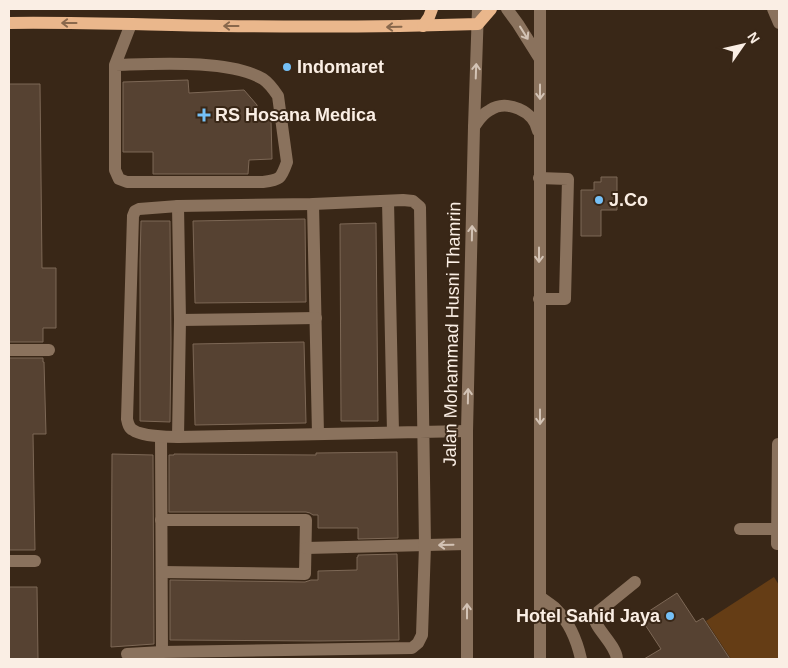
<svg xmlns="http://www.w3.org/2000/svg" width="788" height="668" font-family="Helvetica,sans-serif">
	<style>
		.green { fill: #653d15 }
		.building { fill: #564232; stroke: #7d6856 }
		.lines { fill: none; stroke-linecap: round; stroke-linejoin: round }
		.minor { stroke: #8a725d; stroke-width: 12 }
		.major { stroke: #eab78c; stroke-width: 12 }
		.oneway { stroke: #89684c }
		.oneway2 { stroke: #d3c3b5 }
		.poi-dot { fill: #75c0f6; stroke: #392717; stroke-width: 2 }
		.labels { text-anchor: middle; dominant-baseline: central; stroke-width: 4; stroke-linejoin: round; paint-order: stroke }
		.poi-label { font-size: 18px; font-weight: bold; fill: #faeee4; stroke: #392717; text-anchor: start }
		.street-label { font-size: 18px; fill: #faeee4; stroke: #392717 }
	</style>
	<rect width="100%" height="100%" fill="#392717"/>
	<polygon class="green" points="774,577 779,585 779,659 731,659 706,621"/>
	<g class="building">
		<polygon points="188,80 189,93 244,90 257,105 257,119 271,120 272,159 249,160 248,174 153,174 153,152 123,152 123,82"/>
		<polygon points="9,84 40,84 42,268 56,268 56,328 43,328 43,342 9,342"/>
		<polygon points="601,177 617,177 617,210 601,210 601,236 581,236 581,190 594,190 594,182 601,182"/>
		<polygon points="305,219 306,302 195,303 193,221"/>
		<polygon points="141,221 170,221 171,342 170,422 140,421 140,261"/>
		<polygon points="376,223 378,421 341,421 340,224"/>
		<polygon points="304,342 306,423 195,425 193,344"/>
		<polygon points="9,358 43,358 43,362 44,362 46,434 33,434 35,550 9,550"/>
		<polygon points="397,452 398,538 358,539 358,528 318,528 318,515 313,515 310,513 306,512 169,512 169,455 174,455 174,454 316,455 316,453"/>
		<polygon points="112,454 153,455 154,644 111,647"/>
		<polygon points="397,554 399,640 319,641 170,640 170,580 305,582 311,580 318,580 318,571 357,570 357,557 358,557 358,555"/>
		<polygon points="9,587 37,587 38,659 9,659"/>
		<polygon points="677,593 696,622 703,618 730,659 644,659 661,649 640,617"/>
	</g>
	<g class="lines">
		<g class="minor">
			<polyline points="507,9 518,24 540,59"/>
			<polyline points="773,9 779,23"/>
			<path d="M115,65c40,-1 113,-6 148,14 6,4 11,11 15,17l9,66c-6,17 -7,18 -24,20h-136l-8,-3 -4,-9v-105l16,-41"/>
			<path d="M474,127c5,-7 8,-13 16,-17 17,-11 44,1 48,21"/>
			<polyline points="539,178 568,179 565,299 539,299"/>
			<polyline points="388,201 393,432"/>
			<polyline points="313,204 318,434"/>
			<polyline points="180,320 316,318"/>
			<polyline points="9,350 49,350"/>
			<polyline points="161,437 162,652"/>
			<polyline points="178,437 180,320 178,206"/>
			<polyline points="778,444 777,544 779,544"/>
			<polyline points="161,520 306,520 305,574 162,572"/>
			<polyline points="740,529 777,529"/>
			<polyline points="306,548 467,544"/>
			<polyline points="9,561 35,561"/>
			<path d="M540,597c5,4 12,8 16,12 13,13 21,32 25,50"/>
			<path d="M127,654l35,-2 250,-4 6,-5 4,-8 3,-90 -5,-338 -7,-6 -10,-1 -90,4 -135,2 -39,3 -4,2 -2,5 -6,203c1,5 2,9 6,11 8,6 34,7 45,7l289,-6"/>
			<polyline points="467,659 467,431 474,127 478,9"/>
			<polyline points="540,659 540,9"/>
			<path d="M617,659c-1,-14 -22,-31 -22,-40 -1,-3 1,-5 3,-7l37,-30"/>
		</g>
		<g class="major">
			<path d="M9,23c70,-1 141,2 211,3 86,1 172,1 258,-2l13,-15"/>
			<polyline points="423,26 429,17 432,9"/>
		</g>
	</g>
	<defs><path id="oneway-shaft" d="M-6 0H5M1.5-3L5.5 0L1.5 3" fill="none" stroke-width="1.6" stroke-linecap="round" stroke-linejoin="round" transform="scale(1.25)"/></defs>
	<g class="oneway">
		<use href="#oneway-shaft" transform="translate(69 23) rotate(-180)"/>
		<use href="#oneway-shaft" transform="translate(231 26) rotate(-180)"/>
		<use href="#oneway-shaft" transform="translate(394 27) rotate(179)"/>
	</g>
	<g class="oneway2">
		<use href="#oneway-shaft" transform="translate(524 33) rotate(58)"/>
		<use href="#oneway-shaft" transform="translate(476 71) rotate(-88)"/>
		<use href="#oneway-shaft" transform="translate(540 92) rotate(90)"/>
		<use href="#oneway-shaft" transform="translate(472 233) rotate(-89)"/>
		<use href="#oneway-shaft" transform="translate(539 255) rotate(90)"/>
		<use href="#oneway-shaft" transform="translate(468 396) rotate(-89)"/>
		<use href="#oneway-shaft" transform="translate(540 417) rotate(90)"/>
		<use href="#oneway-shaft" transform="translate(446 545) rotate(179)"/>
		<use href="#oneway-shaft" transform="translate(467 611) rotate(-90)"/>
	</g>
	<g class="poi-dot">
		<circle cx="287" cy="67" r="5"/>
		<path d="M201.5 107.5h5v5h5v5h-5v5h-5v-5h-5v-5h5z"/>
		<circle cx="599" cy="200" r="5"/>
		<circle cx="670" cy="616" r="5"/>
	</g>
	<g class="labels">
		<g class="poi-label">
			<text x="297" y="67">Indomaret</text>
			<text x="215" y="115">RS Hosana Medica</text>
			<text x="609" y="200">J.Co</text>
			<text x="660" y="616" text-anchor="end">Hotel Sahid Jaya</text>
		</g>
		<g class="street-label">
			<text transform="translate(452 334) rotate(-89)">Jalan Mohammad Husni Thamrin</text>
		</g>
	</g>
	<rect width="788" height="668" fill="none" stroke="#faeee4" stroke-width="20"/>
	<g transform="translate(743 45) rotate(56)" stroke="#392717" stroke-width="4" paint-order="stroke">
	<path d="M0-4L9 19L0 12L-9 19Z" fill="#faeee4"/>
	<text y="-8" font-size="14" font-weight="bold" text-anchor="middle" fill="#faeee4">N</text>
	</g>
</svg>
